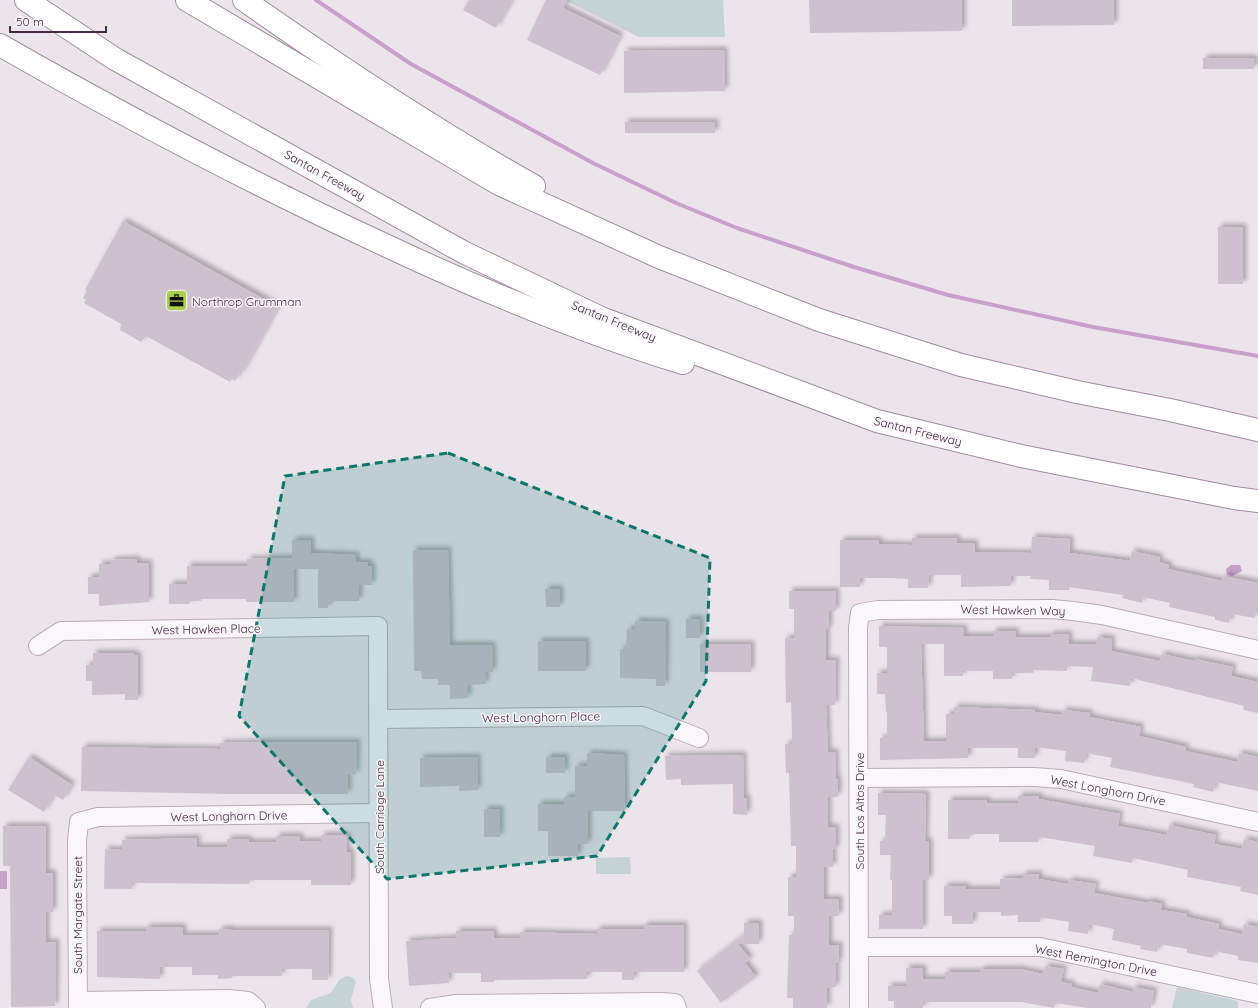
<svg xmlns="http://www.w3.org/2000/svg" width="1258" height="1008" font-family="Quicksand,sans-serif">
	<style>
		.green { fill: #c5d3d5 }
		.water { fill: #c8a0cb }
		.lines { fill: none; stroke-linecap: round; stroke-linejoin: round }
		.stream { stroke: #c8a0cb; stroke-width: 4 }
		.building { fill: #cec1ce; filter: url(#shadow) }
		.minor-casing { stroke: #baadb9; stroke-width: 20 }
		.highway-casing { stroke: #a28ca2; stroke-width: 24 }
		.minor { stroke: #faf7fa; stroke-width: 18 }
		.highway { stroke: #fff; stroke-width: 22 }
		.marked { fill: #0f766e; fill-opacity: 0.2; stroke: #0f766e; stroke-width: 3; stroke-dasharray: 8 5; stroke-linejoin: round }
		.labels { text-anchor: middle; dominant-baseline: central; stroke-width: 3; stroke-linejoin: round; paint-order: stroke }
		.street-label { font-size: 12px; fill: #442c43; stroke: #f9f4f9 }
		.poi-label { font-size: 12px; fill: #442c43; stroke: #f9f4f9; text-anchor: start }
	</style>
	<defs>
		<filter id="shadow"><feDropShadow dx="3.5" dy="-3.5" stdDeviation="2" flood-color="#0004"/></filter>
	</defs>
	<rect width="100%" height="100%" fill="#ece4eb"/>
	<g class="green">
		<polygon points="565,0 723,0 725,37 639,37"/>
		<polygon points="630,857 631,874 596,874 596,858"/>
		<polygon points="346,976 352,977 356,982 351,1000 353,1008 306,1008 311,1000 331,993 339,980"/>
		<polygon points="1177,987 1238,1001 1238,1008 1172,1008"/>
	</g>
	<g class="water">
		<polygon points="1231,565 1240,565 1242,571 1232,576 1227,574 1226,569"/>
		<rect x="0" y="871" width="7" height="18"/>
	</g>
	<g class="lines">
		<polyline class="stream" points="316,0 411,64 593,163 676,203 737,228 854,267 948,295 1093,327 1258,356"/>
	</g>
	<g class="building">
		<polygon points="469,0 512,0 496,28 463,10"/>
		<polygon points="546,0 567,0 563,8 620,36 600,75 527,40"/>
		<polygon points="809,0 962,0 962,31 810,33"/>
		<polygon points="1012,0 1114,0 1114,25 1012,26"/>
		<polygon points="724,50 725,91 624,93 624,51"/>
		<rect x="1203" y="58" width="51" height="11"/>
		<rect x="625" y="122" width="90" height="11"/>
		<polygon points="123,221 278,307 241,374 239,373 235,381 232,379 230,382 146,336 141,342 120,330 121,324 84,303 86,300 83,298 87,291 85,290"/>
		<rect x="1218" y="227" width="25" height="57"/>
		<polygon points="1032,537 1070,539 1070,553 1130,561 1132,551 1160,557 1159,562 1169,565 1168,569 1222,581 1223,576 1258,583 1258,602 1255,618 1231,614 1229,623 1215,620 1215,617 1169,607 1170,603 1143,597 1142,603 1122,598 1123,595 1069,587 1069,590 1049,590 1049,580 1030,579 1031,576 1011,576 1011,586 961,587 961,575 929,575 928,588 908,588 908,579 889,578 860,578 860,587 840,587 840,540 879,540 879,544 912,545 912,538 957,538 957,543 975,543 975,552 1031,553"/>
		<polygon points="292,540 311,540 311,553 356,555 356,562 368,562 368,566 372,566 372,585 359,585 359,601 333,601 333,603 328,603 328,608 318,608 318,569 294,569 294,602 246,602 246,599 201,599 201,601 189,601 189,604 169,604 169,584 187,584 187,566 247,566 247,559 292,558"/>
		<polygon points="413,550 448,550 450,645 492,645 493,672 485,672 486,684 468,685 468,698 450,699 450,685 438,685 438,679 422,679 421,671 414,671"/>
		<polygon points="137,559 137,563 149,563 149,602 99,606 99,594 88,594 88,577 99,577 99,564 111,564 111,560"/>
		<polygon points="545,589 560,589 560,607 546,607"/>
		<polygon points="789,591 836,591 836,611 829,611 829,629 826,629 826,660 836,660 835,705 826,705 828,752 835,752 836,779 838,779 838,797 828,797 828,827 836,827 836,849 833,849 833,867 824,867 824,899 839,899 839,916 829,916 829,945 839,945 839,963 836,963 836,987 827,988 827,1008 793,1008 793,998 787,998 789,935 794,935 794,916 788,916 788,877 796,877 796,846 791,846 789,773 786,773 785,744 792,744 792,733 791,702 786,703 785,638 794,638 794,609 789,609"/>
		<rect x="686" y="619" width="14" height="19"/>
		<polygon points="635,621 666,622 665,686 656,686 656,679 620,678 620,649 626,649 627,629 635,629"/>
		<polygon points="879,626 964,628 964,636 993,636 993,631 1016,631 1015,637 1050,637 1050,634 1069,634 1069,644 1096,644 1097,637 1112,639 1111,651 1160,661 1161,654 1195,661 1195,659 1233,667 1231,676 1258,682 1258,713 1243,710 1244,706 1131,678 1130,686 1091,681 1093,667 1067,666 1067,671 1033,670 1033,673 1012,673 1012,679 993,679 993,671 963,671 963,676 944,676 944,644 921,644 924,741 946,741 946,714 954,714 954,707 1035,710 1035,712 1062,715 1063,710 1090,713 1089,717 1141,727 1139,736 1186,747 1185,751 1237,762 1239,753 1258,757 1258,791 1215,782 1213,792 1193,787 1194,784 1110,767 1112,758 1086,753 1084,763 1065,761 1066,751 1035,747 1035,758 1018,758 1018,748 968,748 968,758 880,760 880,738 887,738 887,712 886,712 885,694 877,694 877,673 887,673 887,647 879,647"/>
		<rect x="538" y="641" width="48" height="30"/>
		<rect x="700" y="644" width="51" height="28"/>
		<polygon points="93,653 134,653 134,655 138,655 138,700 125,700 125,694 92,695 92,681 86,681 86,665 93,665"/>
		<polygon points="269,742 357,742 356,775 348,774 348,794 228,794 81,791 82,747 220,749 220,743"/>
		<polygon points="587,753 624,755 625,811 588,811 588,844 578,844 578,856 548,856 548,831 538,831 538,804 564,804 564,797 575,797 575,766 587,766"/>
		<polygon points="743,755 744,798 747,798 747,815 733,814 733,784 681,785 681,779 666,780 665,756"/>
		<polygon points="29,757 72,785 63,800 54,795 44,812 8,790"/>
		<polygon points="477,757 478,790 459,791 459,786 420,787 420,758"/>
		<rect x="546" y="757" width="19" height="16"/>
		<polygon points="878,793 926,794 925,841 929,841 929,880 923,880 923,929 879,929 879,915 892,915 892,880 890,880 891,855 880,855 880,841 885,841 886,815 878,815"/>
		<polygon points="1018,796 1039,796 1039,799 1120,814 1118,826 1167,835 1169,825 1216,835 1214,844 1242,849 1244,839 1258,842 1258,895 1240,891 1241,887 1187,877 1188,870 1133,858 1132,863 1093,856 1095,846 1039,837 1038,842 999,842 999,834 969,834 969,839 948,839 948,800 987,800 987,803 1018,803"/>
		<rect x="484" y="809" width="16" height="28"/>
		<polygon points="3,826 46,826 46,873 53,873 53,912 46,912 46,942 56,942 55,1006 11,1007 10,866 3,866"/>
		<polygon points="321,835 347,835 347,852 351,852 351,885 311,885 311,880 249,880 249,884 132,883 132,889 104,889 105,849 122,850 122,840 197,838 197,847 227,847 227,839 249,839 249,842 276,842 276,836 300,836 300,841 321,841"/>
		<polygon points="1023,874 1039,874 1039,879 1068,884 1069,880 1096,884 1094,893 1148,903 1149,901 1162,904 1161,910 1187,914 1186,917 1219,924 1218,929 1242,934 1244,924 1258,927 1258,963 1238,960 1238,956 1215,951 1213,958 1187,953 1187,949 1159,944 1157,952 1140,949 1141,946 1112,940 1114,929 1089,924 1088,934 1068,931 1069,922 1040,917 1040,922 1018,922 1018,915 1001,916 1001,912 973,912 973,924 952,924 952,916 944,916 944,886 966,886 966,889 1000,889 1000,879 1023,878"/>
		<polygon points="744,923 759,923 759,944 738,944 750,959 745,963 756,977 721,1003 697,971 744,935"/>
		<polygon points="644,925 684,925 684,972 634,972 634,980 622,980 622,972 587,972 587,979 494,980 494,982 481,982 481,973 448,973 449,983 409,986 406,941 456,938 456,931 494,931 494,938 520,938 520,932 597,934 597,929 644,929"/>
		<polygon points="146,927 183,927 183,935 219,935 219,929 231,929 231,930 329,930 328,980 312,980 312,969 282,969 282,976 232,976 232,978 218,979 218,975 192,975 192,967 160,967 160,979 97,977 97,931 146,931"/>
		<polygon points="1045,966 1064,969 1061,982 1072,984 1071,987 1098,993 1100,984 1133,992 1134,987 1154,991 1151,1008 1088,1008 1055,1003 1054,1008 1021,1002 923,1002 923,1008 894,1008 894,1001 888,1001 888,986 906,986 906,968 923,968 923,979 945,979 945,972 980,972 980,969 1020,969 1043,974"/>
	</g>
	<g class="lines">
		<defs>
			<g id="minor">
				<polyline points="38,646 61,631 378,626 379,979 383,1008"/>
				<polyline points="379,719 643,716 699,738"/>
				<polyline points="859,778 1034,777 1061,779 1258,822"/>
				<polyline points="859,947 1040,947 1258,994"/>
				<polyline points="78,1001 228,999 248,1001 256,1008"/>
				<polyline points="78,1008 77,841 79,822 98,817 379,813"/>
				<polyline points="430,1008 456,1004 661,1002 675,1003 677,1008"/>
				<polyline points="859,1008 858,628 860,613 878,610 1052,609 1073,611 1102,615 1258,650"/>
			</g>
			<g id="highway">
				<polyline points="26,0 115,59 465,253 601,318 877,421 1021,456 1234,498 1258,501"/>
				<polyline points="187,0 499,184 659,257 819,320 961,365 1077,392 1170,410 1258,430"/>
				<path d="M244,0c94,66 190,130 290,186"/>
				<path d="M0,45c126,72 255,140 387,201 96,45 194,86 296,117"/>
			</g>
		</defs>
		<use href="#minor" class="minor-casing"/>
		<use href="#highway" class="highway-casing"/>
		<use href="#minor" class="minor"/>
		<use href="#highway" class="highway"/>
	</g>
	<path class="marked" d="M448,453l262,105 -4,123 -109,175 -210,23 -148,-163 46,-240z"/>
	<defs>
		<symbol id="office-square" viewBox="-11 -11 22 22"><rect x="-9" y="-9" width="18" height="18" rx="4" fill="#aacd4d" stroke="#f9f4f9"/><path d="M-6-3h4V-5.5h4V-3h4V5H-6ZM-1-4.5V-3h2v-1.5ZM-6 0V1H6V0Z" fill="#111"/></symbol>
	</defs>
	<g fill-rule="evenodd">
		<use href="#office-square" x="164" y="288" width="25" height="25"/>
	</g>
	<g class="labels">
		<g class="street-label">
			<text transform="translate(325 175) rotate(29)">Santan Freeway</text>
			<text transform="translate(614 321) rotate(22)">Santan Freeway</text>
			<text transform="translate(918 431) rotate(14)">Santan Freeway</text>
			<text transform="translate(1013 610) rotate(1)">West Hawken Way</text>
			<text transform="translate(206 629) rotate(-1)">West Hawken Place</text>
			<text transform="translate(541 717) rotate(-1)">West Longhorn Place</text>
			<text transform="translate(1108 790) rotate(11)">West Longhorn Drive</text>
			<text transform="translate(859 811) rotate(-90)">South Los Altos Drive</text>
			<text transform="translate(229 816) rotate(-1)">West Longhorn Drive</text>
			<text transform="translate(379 817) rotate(-90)">South Carriage Lane</text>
			<text transform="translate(77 915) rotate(-90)">South Margate Street</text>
			<text transform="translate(1096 960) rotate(11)">West Remington Drive</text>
		</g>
		<g class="poi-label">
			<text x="192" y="301">Northrop Grumman</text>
		</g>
	</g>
	<path d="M10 26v6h96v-6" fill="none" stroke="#442c43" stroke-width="2"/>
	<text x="16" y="26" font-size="12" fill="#442c43" stroke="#f9f4f9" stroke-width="3" paint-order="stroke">50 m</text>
</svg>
